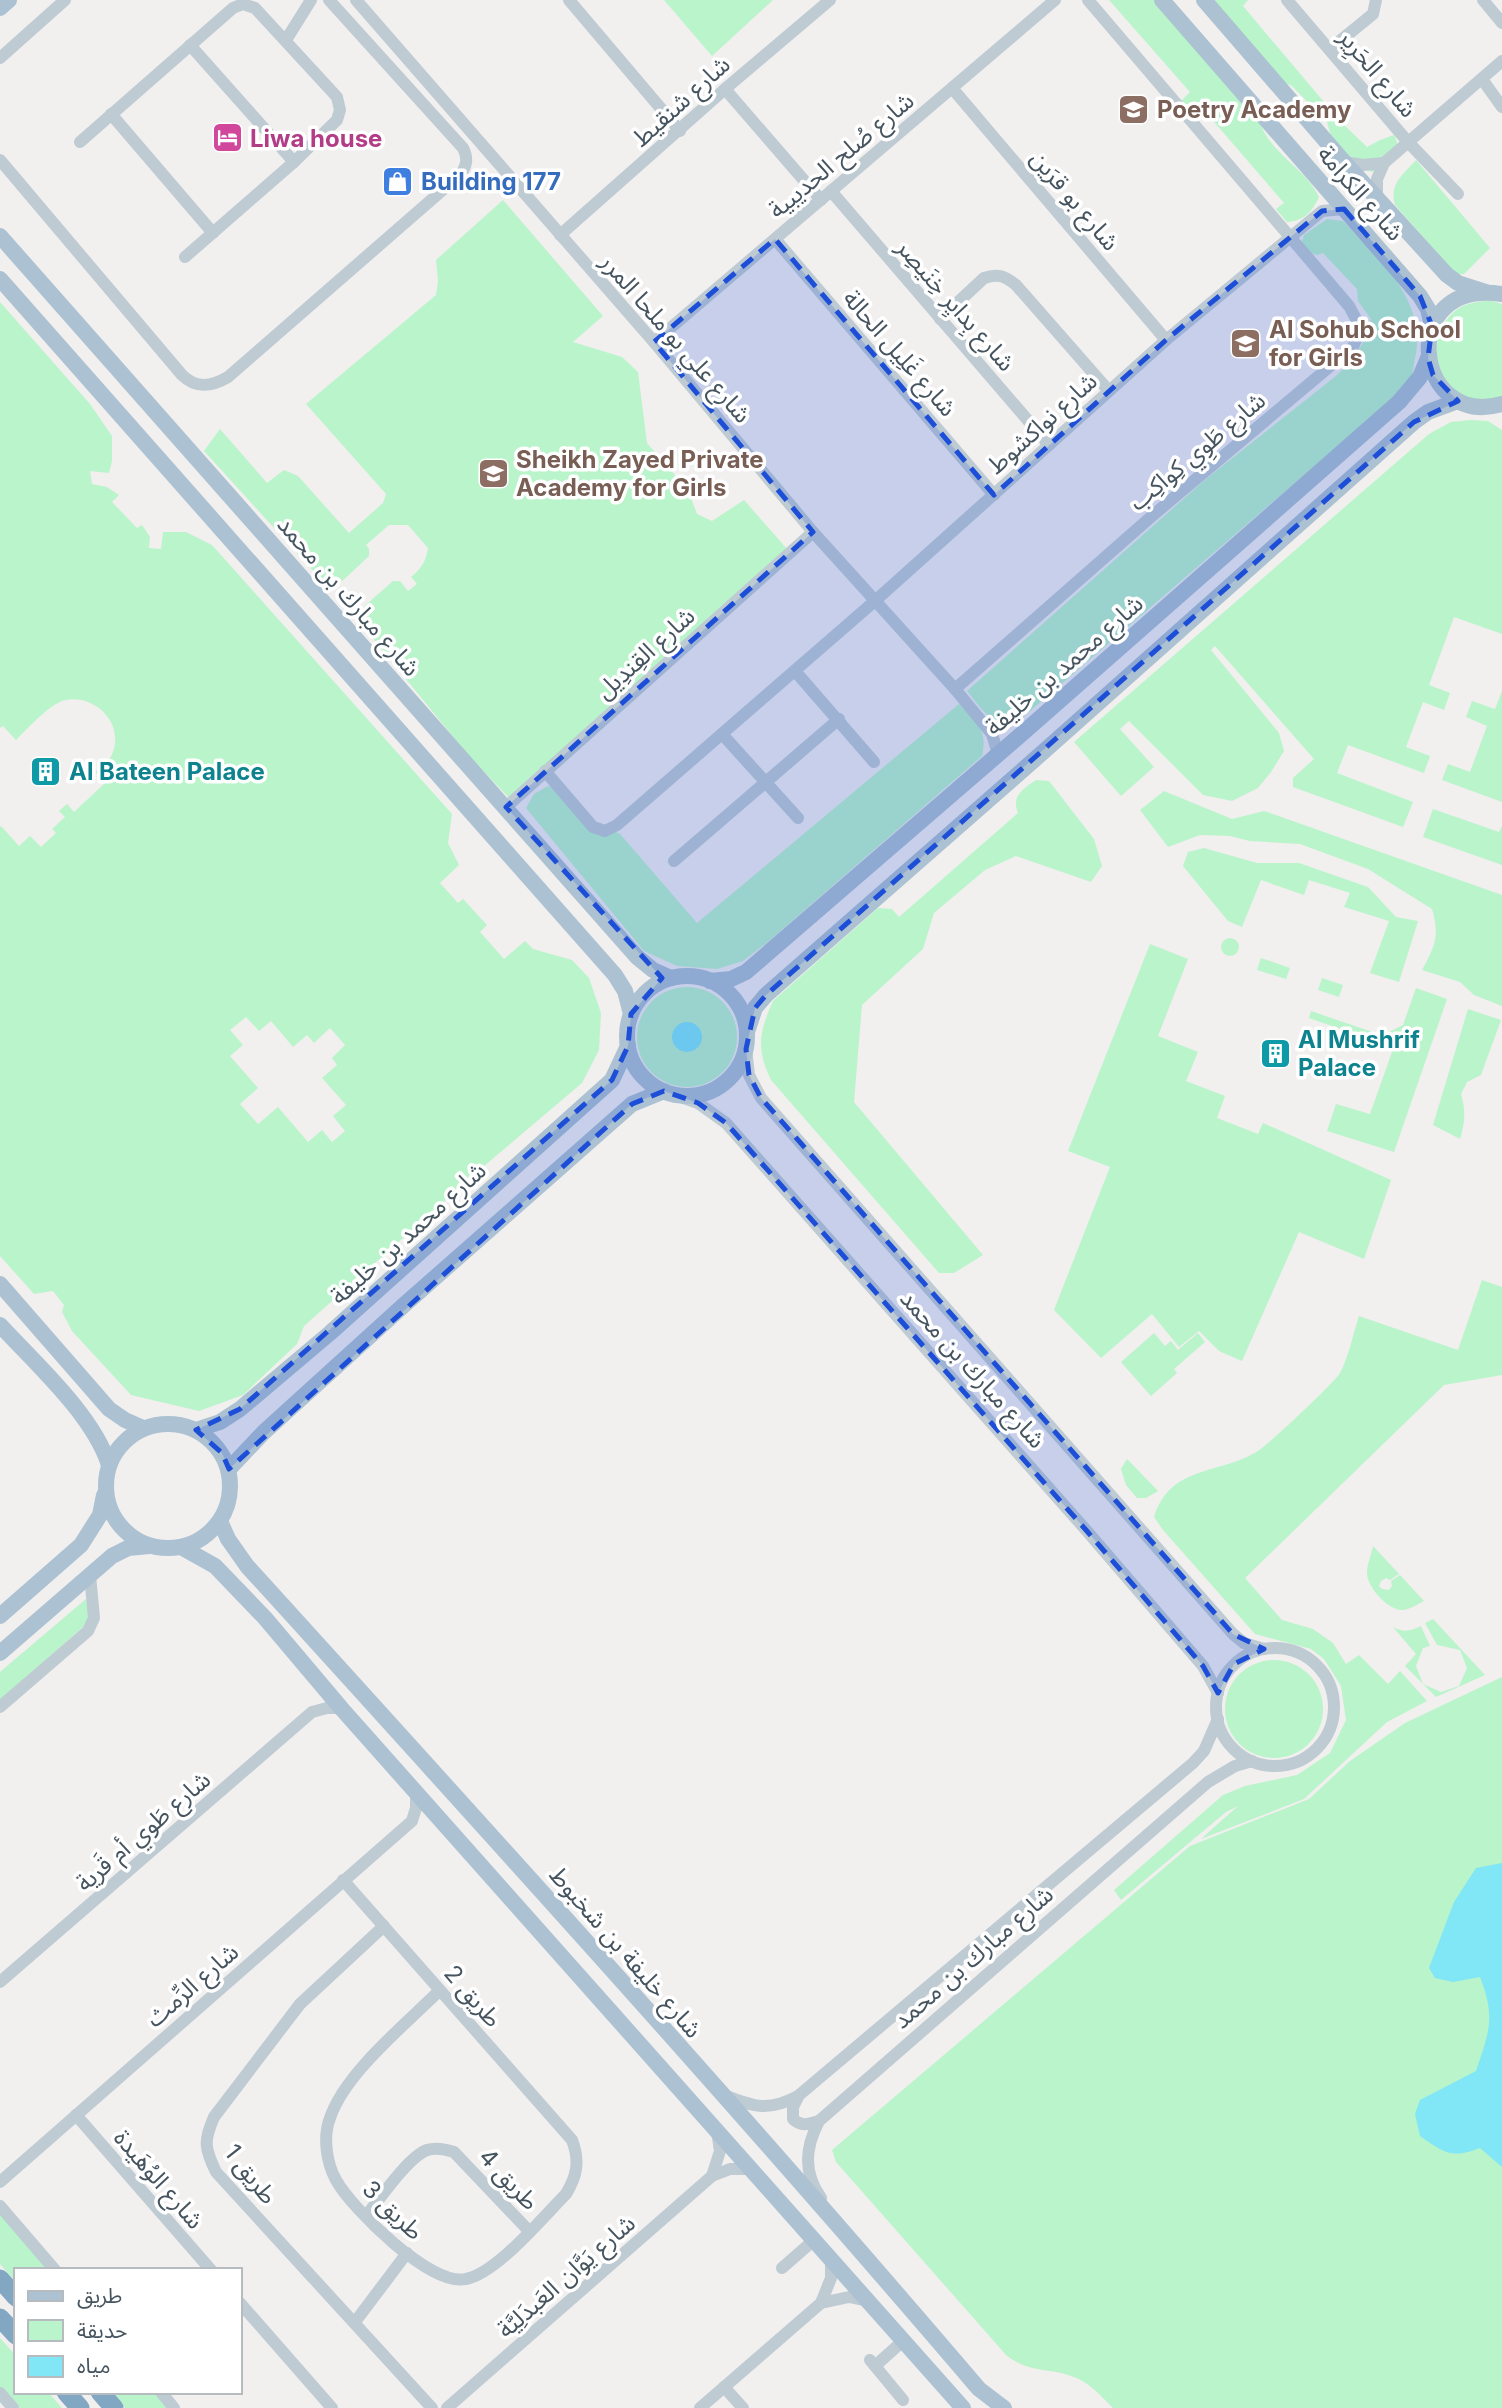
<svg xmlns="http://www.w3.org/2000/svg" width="1502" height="2408" font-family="Inter,'Noto Sans Arabic',sans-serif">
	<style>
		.green { fill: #b9f4cb; fill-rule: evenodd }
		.water { fill: #81e6f5 }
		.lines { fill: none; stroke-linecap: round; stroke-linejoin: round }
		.minor { stroke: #becbd3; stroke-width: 12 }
		.major { stroke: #acc1d1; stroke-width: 16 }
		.highway { stroke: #81a7c3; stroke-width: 19 }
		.marked { fill: #1d4ed8; fill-opacity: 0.2; stroke: #1d4ed8; stroke-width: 5; stroke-dasharray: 14 9; stroke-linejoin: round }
		.labels { text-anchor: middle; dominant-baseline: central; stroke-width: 7; stroke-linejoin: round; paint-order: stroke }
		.street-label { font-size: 24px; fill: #45545f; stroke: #fff }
		.education-label { font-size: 24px; font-weight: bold; fill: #785e54; stroke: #fff; text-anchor: start }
		.hotel-label { font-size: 24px; font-weight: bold; fill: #b23c85; stroke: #fff; text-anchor: start }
		.shop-label { font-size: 24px; font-weight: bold; fill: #366cbe; stroke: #fff; text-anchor: start }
		.culture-label { font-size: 24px; font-weight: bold; fill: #0d838f; stroke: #fff; text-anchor: start }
	</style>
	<rect width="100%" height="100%" fill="#f2efef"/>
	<g class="green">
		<polygon points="664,0 773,0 712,56"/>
		<path d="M1109,0h47l103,119c9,34 46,48 60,78 -7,15 -15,24 -32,25l-11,-13 8,-6 -81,-94 -9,6 -13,-14 9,-9z"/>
		<polygon points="1209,0 1248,0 1243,6 1340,121 1367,147 1380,140 1394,135 1397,142 1397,154 1381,168 1372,172 1360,168 1332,140 1327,122 1292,86 1275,79"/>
		<path d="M1416,160l74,88 -26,26h-8l-61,-69c-6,-22 8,-30 21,-45z"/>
		<path d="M503,200l100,116 -30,26 49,15 16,15 9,71 41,47 9,24 15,7 32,-21 44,50 -275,252 -45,-47 -111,-136 2,-8 34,-30h7l8,10 9,-7 -6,-7c11,-9 15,-16 17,-29l-20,-23h-19l-23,20 3,4v7l-31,29 -11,1 -123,-135 16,-22 47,54 17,-13 14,6 51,57 34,-30 3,-9 -80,-90 130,-109 2,-14 -2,-21z"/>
		<path d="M1327,219l16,2c34,37 82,76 73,133 -2,6 -2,15 -4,21 -4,9 -14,18 -21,25l-369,318c-28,14 -38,-7 -55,-27l239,-212 130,-103c20,-19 28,-30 35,-57l-13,-18 -1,-12 -34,-36 -6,2 -7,-2 -8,-11 2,-7z"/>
		<path d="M1492,301l10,3v94c-10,0 -23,3 -32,0 -40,-13 -45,-70 -9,-91 10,-5 20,-6 31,-6z"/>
		<path d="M0,302l90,102 22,32v25l-3,12 -19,-2 2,13 15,3 12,8 -7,7 25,26 5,-3 8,12 -1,11 12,1 2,-17h23l26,13 240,269 -4,29 11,22 -19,18 18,20 5,-4 24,26 -7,7 24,27 21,-18 8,8 39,11 17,18 12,35 -2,37 -17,33 -99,84 -179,159 -7,18 -54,51 -44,16 -68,-16 -59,-64 -10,-19 2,-7 -11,-14 -19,3 -34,-38v-429l1,-1 18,20 11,-10 11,11 15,-14 -4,-4 13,-12 -6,-6 8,-7 7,8 31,-29 -10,-11c7,-6 15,-11 18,-20 11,-31 -21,-60 -51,-51 -14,5 -35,28 -46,39l-13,-14 -3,2zM246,1017l13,14 12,-10 22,26 14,-12 7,8 16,-15 15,17 -13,13 5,7 -15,13 24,27 -13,11 12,15 -13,11 -10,-12 -14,12 -30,-35 -20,17 -18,-20 18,-16 -28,-32 13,-11 -13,-15z"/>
		<polygon points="1470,420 1488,421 1502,430 1502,634 1454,617 1429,685 1450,693 1444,710 1423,702 1406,747 1430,756 1424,773 1348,745 1337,773 1413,802 1403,827 1293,787 1293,778 1314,759 1215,646 1211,650 1279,733 1284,751 1271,772 1258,788 1232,801 1203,795 1129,721 1120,729 1154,767 1121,796 1074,742 1429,434 1451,422"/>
		<polygon points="1502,691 1502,802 1442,780 1448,764 1470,772 1487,726 1466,717 1472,701 1495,709"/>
		<path d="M959,704c18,17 29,26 23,52l-213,185 -26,20 -26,8 -40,-3 -33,-15 -118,-143 8,-14 14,-8 9,4 16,21 47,23 77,89z"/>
		<path d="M1036,780l13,1 45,58 8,27 -11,16 -75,-26 -31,14 -51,43 -11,36 -61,56 -8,97 129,153 -29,18h-15l-168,-193c-15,-31 -12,-48 2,-79l105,-93 14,1 7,8 119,-104c-7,-17 5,-24 18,-33z"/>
		<path d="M1164,791l68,28 32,-8 238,84v111l-28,-11 -14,-13 -38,-12c13,-24 18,-34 10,-61l-64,-40 -68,-25 -50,-3 -20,-5 -30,-1 -32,12 -28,-37z"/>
		<polygon points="1433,809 1499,832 1502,826 1502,865 1423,837"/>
		<polygon points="1204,848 1257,863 1299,863 1368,887 1396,917 1418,921 1399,982 1370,973 1389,921 1344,907 1350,893 1309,880 1304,895 1261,880 1242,927 1228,921 1183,866 1188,852"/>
		<circle cx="1230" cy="947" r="9"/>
		<polygon points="1150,944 1188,959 1158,1036 1198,1052 1186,1081 1225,1096 1217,1118 1258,1134 1263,1123 1391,1180 1364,1259 1299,1232 1242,1361 1219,1351 1199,1331 1179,1347 1152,1314 1101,1358 1054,1310 1110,1167 1068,1151"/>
		<polygon points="1261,958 1290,968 1286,979 1257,970"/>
		<polygon points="1322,978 1343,985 1339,997 1318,990"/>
		<circle cx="687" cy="1037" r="50"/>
		<polygon points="1416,988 1447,999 1394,1152 1327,1131 1336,1104 1370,1114 1392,1052 1380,1048 1385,1034 1403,1025"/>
		<path d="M1468,1009l33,11 -20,55 -14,7 -6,12c5,17 4,28 -1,45l-27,-14z"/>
		<polygon points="1311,1011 1381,1035 1377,1048 1371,1052 1354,1047 1357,1035 1309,1018"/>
		<path d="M1482,1280l20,7v88l-58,10 -199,193 37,42 31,9 20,14 13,21 13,-9 29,29 12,-13 27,30 -40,21 -83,77 -103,40 37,-33 -12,6 -105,88 -7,-10 109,-95 22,-9 52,-11 33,-22 16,-33 -5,-34 -17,-27 -13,-10 -56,-15 -92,-104 -9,-13c17,-53 66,-42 104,-66 10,-6 77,-69 82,-78 9,-17 13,-39 19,-57l99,34z"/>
		<polygon points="1154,1333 1165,1346 1171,1341 1178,1350 1198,1333 1205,1342 1174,1369 1177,1373 1151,1396 1121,1362"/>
		<polygon points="1127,1459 1158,1491 1146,1498 1137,1498 1126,1485 1121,1469"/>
		<path d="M1373,1546l26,28 -9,6 -4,-2 -5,3 -2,5 3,3 7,1 3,-4 -1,-5 9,-6 24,26c-6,3 -14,8 -20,9 -15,2 -37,-23 -37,-37 0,-8 4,-18 6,-27z"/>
		<polygon points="86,1599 91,1620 0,1700 0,1672"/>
		<path d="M1433,1619l52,56 -49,22 -31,-31 11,-12 -23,-27c11,6 17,4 28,-1l9,20 -7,2 -7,18 7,18 18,8 18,-6 8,-18 -7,-18 -23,-5 -12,-22z"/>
		<circle cx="1274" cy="1709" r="49"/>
		<path d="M1502,1677v731h-389c-12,-12 -23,-25 -39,-31 -25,-10 -42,-3 -67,-21l-171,-194 -4,-12 358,-304 119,-47 41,-38 55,-38z"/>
		<polygon points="0,2213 50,2270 16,2270 16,2282 0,2264"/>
		<polygon points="0,2338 16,2356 16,2392 48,2392 62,2408 14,2408 0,2392"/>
		<polygon points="112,2392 157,2392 170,2408 125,2408"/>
	</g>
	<g class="water">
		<circle cx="687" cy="1037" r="15"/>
		<path d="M1502,1863v304l-22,-19c-29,11 -35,5 -60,-12l-5,-22 5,-14 56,-29c13,-39 20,-53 4,-94l-27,5 -18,-4 -6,-10 25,-66 22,-34z"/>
	</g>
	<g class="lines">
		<g class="minor">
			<polyline points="356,0 654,342 813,532 955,689 992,734 998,754"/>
			<polyline points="569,0 680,131"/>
			<polyline points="1287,0 1408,142 1458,194"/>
			<polyline points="1483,0 1502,23"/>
			<polyline points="286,40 311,0"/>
			<polyline points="190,45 294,162"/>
			<polyline points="1330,49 1373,14 1376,0"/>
			<polyline points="0,58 65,0"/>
			<polyline points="1482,79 1502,107"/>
			<polyline points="952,88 1166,340"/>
			<polyline points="725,89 821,200"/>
			<polyline points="111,114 213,233"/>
			<polyline points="80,142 233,8 243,4 255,8 337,97 340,110 337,120 294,162 185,257"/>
			<path d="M0,160l182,215c14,14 29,12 46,2l233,-203c6,-9 7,-16 2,-26l-134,-148"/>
			<polyline points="1344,162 1363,165 1384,163"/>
			<polyline points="831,191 1049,445"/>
			<polyline points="1377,199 1377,179 1384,163 1502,61"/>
			<polyline points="560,235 725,89 830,0"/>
			<polyline points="775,239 994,495"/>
			<path d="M940,319l44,-41c14,-5 21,-2 32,7l93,106"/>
			<polyline points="654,342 1055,0"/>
			<polyline points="795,671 874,762"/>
			<polyline points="955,689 1152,516 1353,347 1361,328 1349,306 1088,0"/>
			<polyline points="722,734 798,818"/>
			<polyline points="545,771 593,827 605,831 617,825 876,600 1166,340 1322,211 1344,209"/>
			<polyline points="506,807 813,532"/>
			<polyline points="674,861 839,719"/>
			<polyline points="746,1049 749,1075 761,1098 1233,1634 1244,1643 1264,1649"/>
			<polyline points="675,1095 698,1103 726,1123 1086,1530 1203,1666 1218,1693"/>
			<circle cx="1275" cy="1707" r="59"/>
			<polyline points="0,1707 88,1631 94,1618 90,1575"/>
			<path d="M343,1880l229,260c8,21 5,36 -6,54 -23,23 -69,79 -100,85 -35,8 -114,-70 -130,-99 -10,-18 -13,-44 -6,-62 15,-45 76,-94 110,-128"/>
			<path d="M384,1926l-84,78 -86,113c-11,25 -9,32 2,55l216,236"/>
			<polyline points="0,1982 312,1712 327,1708 341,1708"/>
			<path d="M724,2095c31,12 44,17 74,1l395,-333 11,-12 14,-32"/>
			<path d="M798,2097l-5,10v12c8,8 16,5 26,2"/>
			<polyline points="76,2115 211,2270"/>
			<polyline points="712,2176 720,2151 717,2131"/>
			<polyline points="0,2182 412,1821 416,1808 416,1791"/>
			<path d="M821,2198c-18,-26 -16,-50 -2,-77l389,-339 27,-16 17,-5"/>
			<polyline points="0,2206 55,2270"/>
			<path d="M366,2216c13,-16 42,-59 61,-66 9,-3 18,-1 27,2l75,79"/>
			<polyline points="782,2268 814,2240"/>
			<polyline points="240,2303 332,2408"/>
			<polyline points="821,2303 831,2278 831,2260"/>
			<polyline points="355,2322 407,2253"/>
			<polyline points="870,2360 903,2400"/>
			<polyline points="875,2366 904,2340"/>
			<polyline points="724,2387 743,2408"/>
			<polyline points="161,2392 174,2408"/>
			<polyline points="0,2393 13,2408"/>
			<polyline points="447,2408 712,2176 730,2169 749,2169"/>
			<polyline points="700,2408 821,2303 849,2297 868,2301"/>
		</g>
		<g class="major">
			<polyline points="1162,0 1420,296 1428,309 1432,326"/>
			<polyline points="1204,0 1344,162 1447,275 1458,283 1486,292"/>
			<polyline points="0,8 9,0"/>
			<polyline points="0,236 637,957 653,970 671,978"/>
			<polyline points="0,279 615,975 625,991 631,1014"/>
			<path d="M1502,294c-107,-16 -88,136 0,110"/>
			<circle cx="687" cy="1036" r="60"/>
			<polyline points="710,981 731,979 746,972 1024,732 1399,402 1420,377 1428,358"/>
			<polyline points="747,1032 755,1008 766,995 1042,753 1414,422 1428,412 1458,401"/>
			<polyline points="0,1284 109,1409 125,1420 143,1428"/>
			<path d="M0,1325c36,39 93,90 109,140"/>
			<circle cx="168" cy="1486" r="62"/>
			<polyline points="196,1430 220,1422 240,1409 330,1333 612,1080 628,1046"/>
			<polyline points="229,1469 264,1432 404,1305 632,1104 664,1091"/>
			<path d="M220,1521l8,18 19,27c247,272 494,544 732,823l25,19"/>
			<polyline points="181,1547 215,1566 265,1618 341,1708 963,2408"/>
			<polyline points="0,1616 81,1545 100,1515 104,1495"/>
			<polyline points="0,1653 112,1556 128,1548 149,1546"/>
		</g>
		<g class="highway">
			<polyline points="0,2279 16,2297"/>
			<polyline points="0,2318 16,2335"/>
			<polyline points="66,2392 80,2408"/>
			<polyline points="100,2392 114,2408"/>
		</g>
	</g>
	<path class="marked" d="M1344,209l76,87 12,30 -4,32 5,17 25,26 -44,21 -648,573 -11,13 -9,41 3,26 12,23 472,536 31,15 -30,15 -16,29 -15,-27 -117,-136 -360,-407 -28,-20 -34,-12 -32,13 -403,365 -7,-16 -26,-23 44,-21 372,-329 16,-34 3,-32 31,-36 -156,-171 307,-275 -159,-190 121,-103 219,256 172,-155 156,-129z"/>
	<defs>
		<symbol id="school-square" viewBox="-11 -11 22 22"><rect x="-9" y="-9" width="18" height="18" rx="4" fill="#8d6e63" stroke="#fff"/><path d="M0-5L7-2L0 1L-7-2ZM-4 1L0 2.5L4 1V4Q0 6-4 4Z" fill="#fff"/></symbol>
		<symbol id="hotel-square" viewBox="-11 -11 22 22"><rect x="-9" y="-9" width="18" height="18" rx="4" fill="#d1479c" stroke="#fff"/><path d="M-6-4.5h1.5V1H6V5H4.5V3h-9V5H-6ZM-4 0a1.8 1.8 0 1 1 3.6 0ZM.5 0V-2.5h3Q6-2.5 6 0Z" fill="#fff"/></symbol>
		<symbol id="shop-square" viewBox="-11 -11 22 22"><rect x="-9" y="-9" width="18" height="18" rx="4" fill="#3f7fe0" stroke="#fff"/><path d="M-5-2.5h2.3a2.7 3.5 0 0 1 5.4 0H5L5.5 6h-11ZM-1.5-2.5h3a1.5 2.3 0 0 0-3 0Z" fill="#fff"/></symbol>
		<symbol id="building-square" viewBox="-11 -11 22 22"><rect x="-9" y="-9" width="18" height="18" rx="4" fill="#0f9aa8" stroke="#fff"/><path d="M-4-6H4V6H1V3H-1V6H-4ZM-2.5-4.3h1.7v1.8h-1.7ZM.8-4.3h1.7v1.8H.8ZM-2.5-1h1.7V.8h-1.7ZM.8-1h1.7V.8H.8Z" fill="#fff"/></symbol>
	</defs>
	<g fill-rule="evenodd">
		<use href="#school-square" x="1116" y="92" width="35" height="35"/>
		<use href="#hotel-square" x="210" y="120" width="35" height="35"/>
		<use href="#shop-square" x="380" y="164" width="35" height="35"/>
		<use href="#school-square" x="1228" y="326" width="35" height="35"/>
		<use href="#school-square" x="476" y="456" width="35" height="35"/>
		<use href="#building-square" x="28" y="754" width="35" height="35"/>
		<use href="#building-square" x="1258" y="1036" width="35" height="35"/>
	</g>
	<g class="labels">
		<g class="street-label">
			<text transform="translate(1378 73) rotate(50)">شارع الحَرِير</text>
			<text transform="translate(681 101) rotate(-42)">شارع شنقيط</text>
			<text transform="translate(841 155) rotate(-40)">شارع صُلح الحديبية</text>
			<text transform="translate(1361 193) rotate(49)">شارع الكرامة</text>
			<text transform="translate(1075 200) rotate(50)">شارع بو قرَين</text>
			<text transform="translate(956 305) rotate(49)">شارع بِدايِر خِنَيصِر</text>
			<text transform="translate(676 338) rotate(49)">شارع علي بو ملحا المرر</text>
			<text transform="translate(900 353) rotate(49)">شارع غَلِيل الحالة</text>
			<text transform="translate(1042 423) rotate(-42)">شارع نواكشوط</text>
			<text transform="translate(1197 451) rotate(-40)">شارع طَوِي كِواكِب</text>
			<text transform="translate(349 596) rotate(49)">شارع مبارك بن محمد</text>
			<text transform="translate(645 653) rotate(-42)">شارع القِندِيل</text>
			<text transform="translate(1064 665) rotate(-41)">شارع محمد بن خليفة</text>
			<text transform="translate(408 1233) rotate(-42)">شارع محمد بن خليفة</text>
			<text transform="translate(973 1369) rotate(48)">شارع مبارك بن محمد</text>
			<text transform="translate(143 1831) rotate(-41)">شارع طَوي أم قَرية</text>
			<text transform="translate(626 1952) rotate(49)">شارع خليفة بن شخبوط</text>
			<text transform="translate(973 1957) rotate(-41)">شارع مبارك بن محمد</text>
			<text transform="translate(192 1985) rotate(-41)">شارع الرِّمث</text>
			<text transform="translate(473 1996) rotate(49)">طريق 2</text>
			<text transform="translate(251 2174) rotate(52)">طريق 1</text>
			<text transform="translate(159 2179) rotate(49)">شارع الوُهَيدة</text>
			<text transform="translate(509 2179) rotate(47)">طريق 4</text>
			<text transform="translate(393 2210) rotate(44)">طريق 3</text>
			<text transform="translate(566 2276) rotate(-41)">شارع يَوَّان العَبدَلِيَّة</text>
		</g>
		<g class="education-label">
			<text x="1157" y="109">Poetry Academy</text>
			<text x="1269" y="329">Al Sohub School<tspan x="1269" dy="28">for Girls</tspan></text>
			<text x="516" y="459">Sheikh Zayed Private<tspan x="516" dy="28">Academy for Girls</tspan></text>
		</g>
		<g class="hotel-label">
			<text x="250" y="138">Liwa house</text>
		</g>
		<g class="shop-label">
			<text x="421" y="181">Building 177</text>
		</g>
		<g class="culture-label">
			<text x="69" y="771">Al Bateen Palace</text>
			<text x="1298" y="1039">Al Mushrif<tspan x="1298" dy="28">Palace</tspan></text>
		</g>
	</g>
	<rect x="14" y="2268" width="228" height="126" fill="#ffffff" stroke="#b5bbbf" stroke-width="2"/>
	<rect x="28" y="2291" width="35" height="10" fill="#acc1d1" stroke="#b5bbbf" stroke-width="2"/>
	<text x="77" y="2303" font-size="21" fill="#45545f">طريق</text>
	<rect x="28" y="2320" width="35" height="21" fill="#b9f4cb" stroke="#b5bbbf" stroke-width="2"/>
	<text x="77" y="2338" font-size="21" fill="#45545f">حديقة</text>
	<rect x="28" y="2356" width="35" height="21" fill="#81e6f5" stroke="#b5bbbf" stroke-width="2"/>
	<text x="77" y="2373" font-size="21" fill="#45545f">مياه</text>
</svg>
